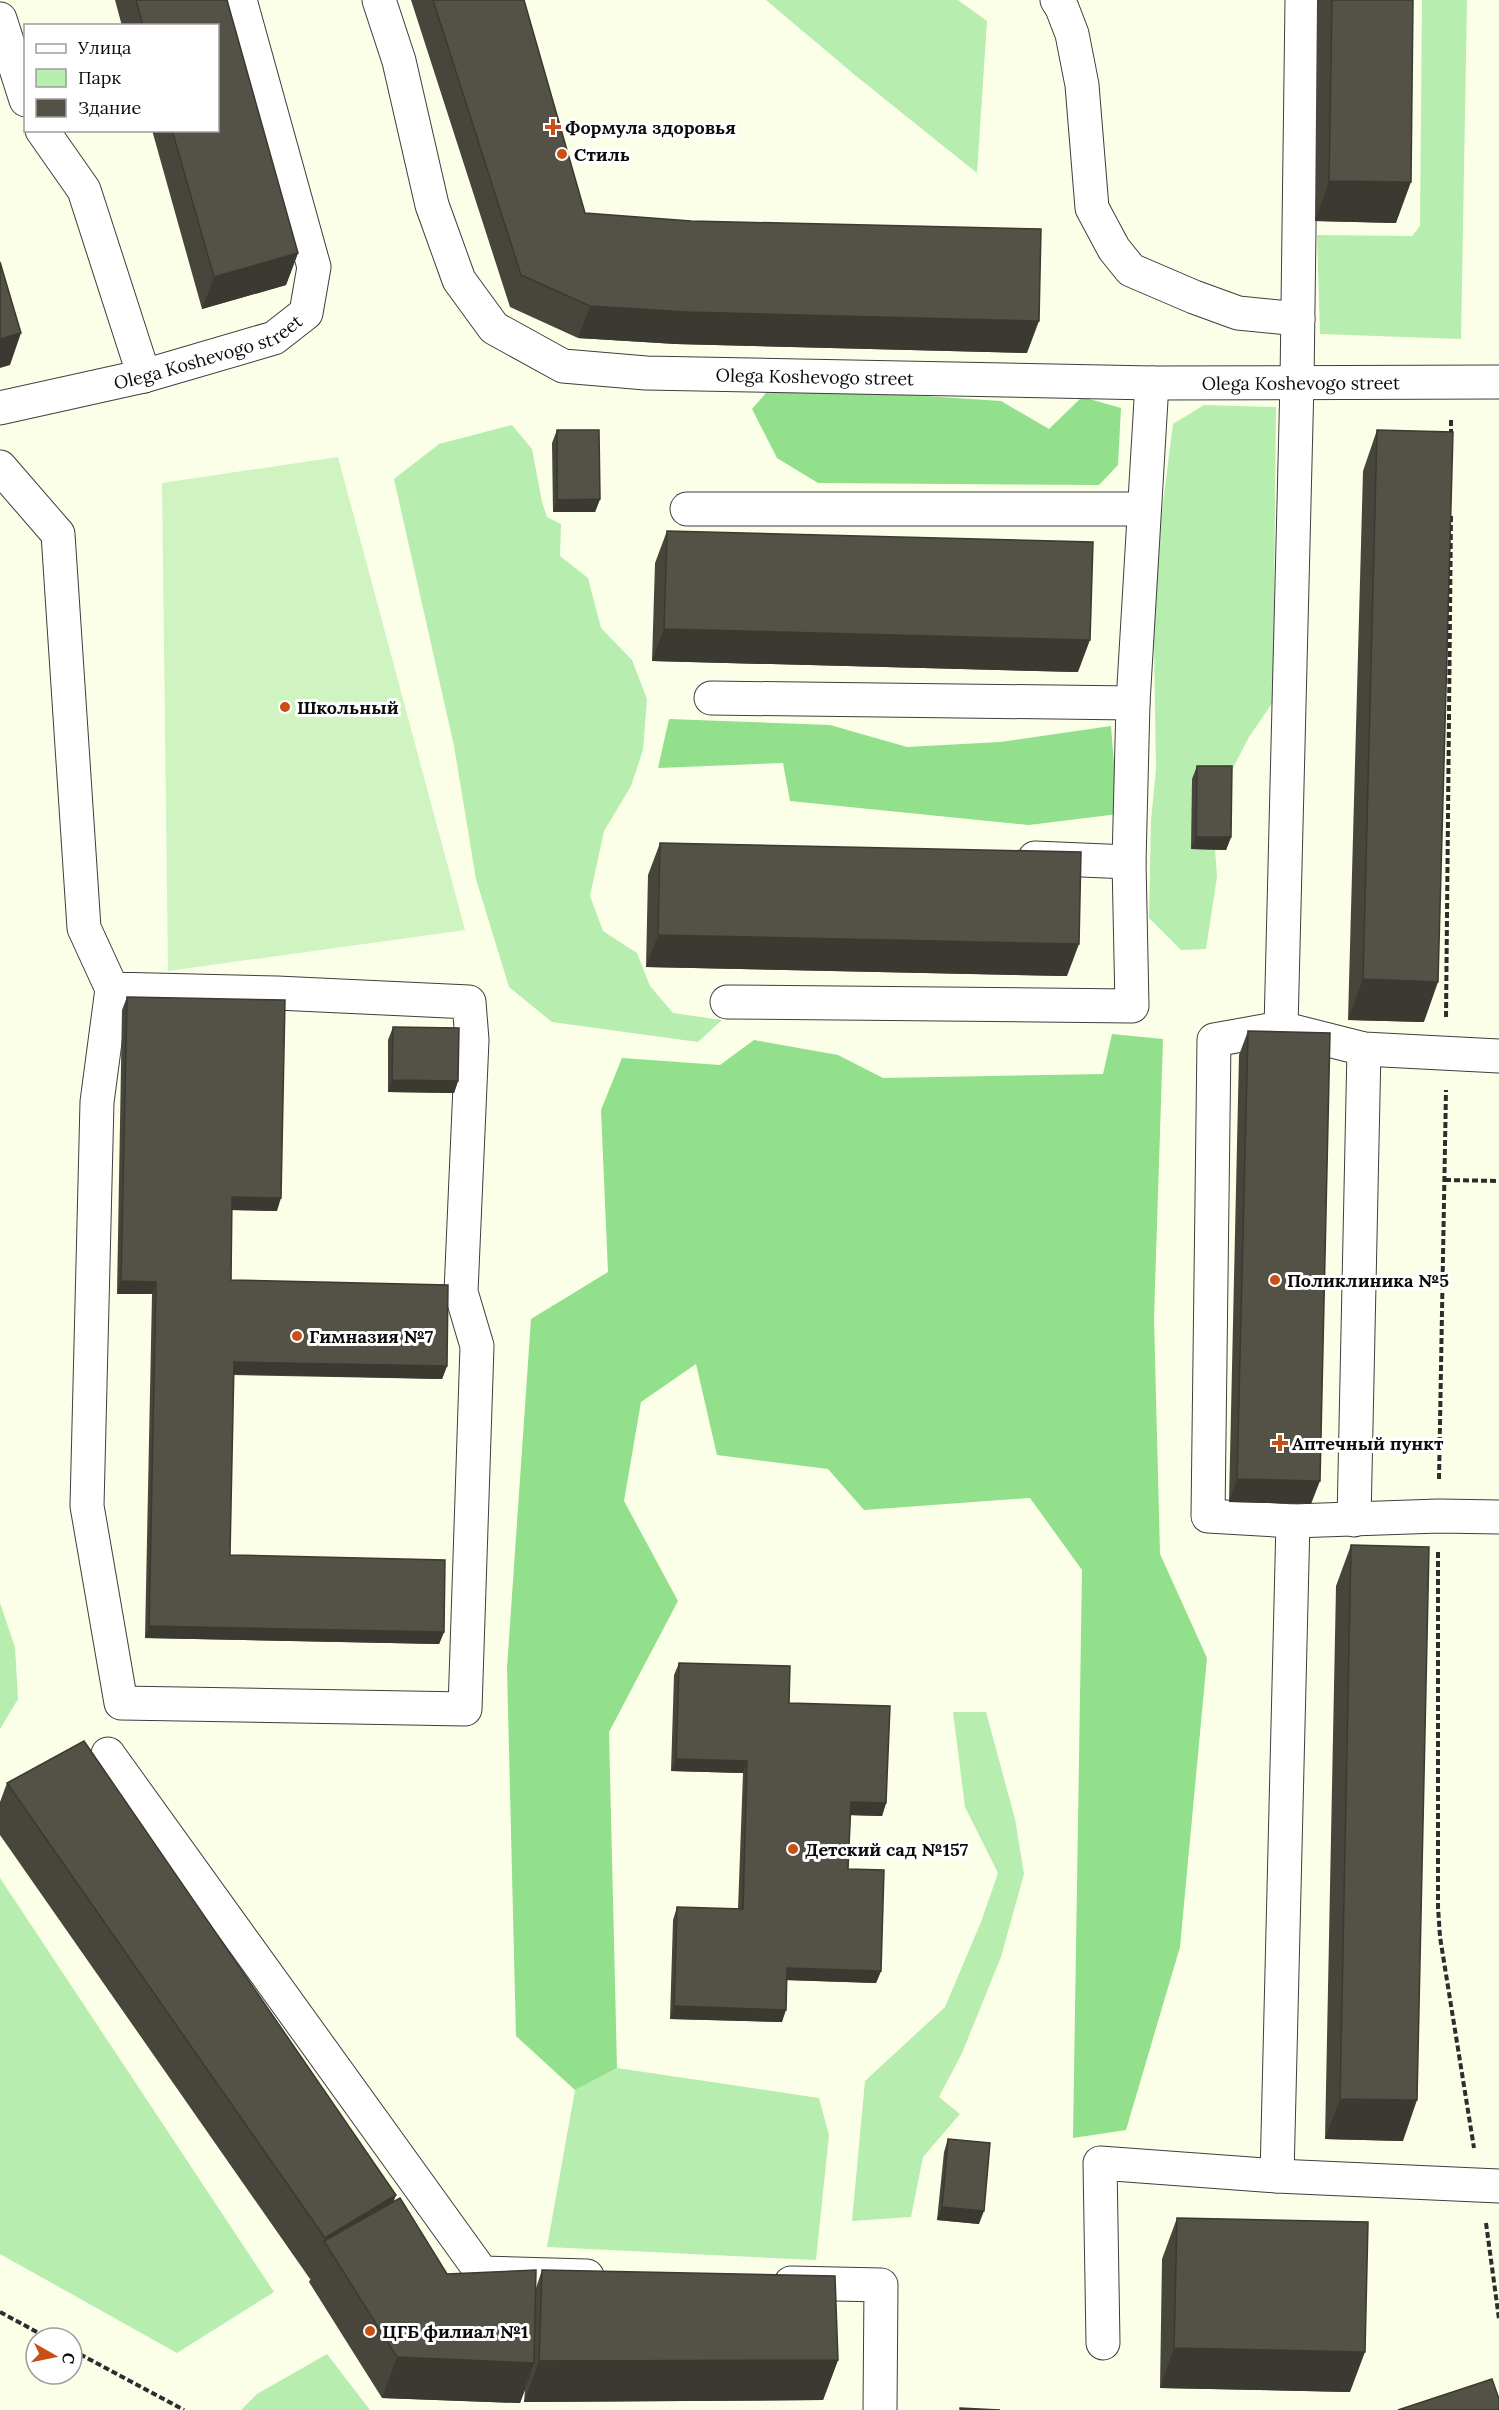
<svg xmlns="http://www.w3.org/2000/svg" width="1499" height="2410" font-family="Lora,serif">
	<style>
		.green { fill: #b7edae }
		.forest { fill: #92df8c }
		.pitch { fill: #cff3c1 }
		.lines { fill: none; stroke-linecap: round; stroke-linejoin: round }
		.minor-casing { stroke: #3e3e3e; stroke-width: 35 }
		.path { stroke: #2d2d2d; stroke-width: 4; stroke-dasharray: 6 3; stroke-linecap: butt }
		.minor { stroke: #fff; stroke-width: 33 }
		.wall { fill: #48463c }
		.shaded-wall { fill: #3b3931 }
		.building { fill: #545146; stroke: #3b3931; stroke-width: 1.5 }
		.poi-dot { fill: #c85016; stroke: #fff; stroke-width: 2 }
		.labels { text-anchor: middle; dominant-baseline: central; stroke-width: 6; stroke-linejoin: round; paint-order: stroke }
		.poi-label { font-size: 18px; font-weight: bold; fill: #0b0b0b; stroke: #fff; text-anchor: start }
		.street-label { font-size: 18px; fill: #0b0b0b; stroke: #fff }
	</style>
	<rect width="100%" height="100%" fill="#fbffe8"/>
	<g class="green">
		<polygon points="766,0 958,0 987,21 977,173 856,76"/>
		<polygon points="1422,0 1467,0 1461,339 1320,334 1317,235 1412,236 1420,226"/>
		<polygon points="1204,405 1276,407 1273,702 1249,737 1191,849 1215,849 1217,877 1206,949 1181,950 1149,918 1151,821 1156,769 1153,582 1173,424"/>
		<polygon points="512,425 532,449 542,502 547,517 561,524 560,556 588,578 601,628 632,660 647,699 643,750 631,786 604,831 590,896 603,931 637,953 650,986 673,1013 722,1020 698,1042 552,1022 509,987 476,879 454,746 394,479 439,444"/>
		<polygon points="0,1603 15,1647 18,1699 0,1729"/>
		<polygon points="953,1712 986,1712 1015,1819 1024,1874 1001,1957 962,2053 939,2097 960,2114 923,2157 911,2217 852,2221 865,2081 945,2007 981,1922 998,1873 965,1807"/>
		<polygon points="0,1878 274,2292 177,2353 0,2254"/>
		<polygon points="617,2068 819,2098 829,2135 816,2260 547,2247 575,2090"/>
		<polygon points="327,2354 370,2410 241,2410 257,2394"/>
	</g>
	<g class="forest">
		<polygon points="772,386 1001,401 1049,429 1082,397 1121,408 1118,465 1099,485 818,483 777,458 752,409"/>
		<polygon points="669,719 830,725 907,747 1000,742 1111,726 1118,814 1029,825 790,801 783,763 658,768"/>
		<polygon points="1112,1034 1163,1039 1154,1318 1160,1554 1207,1658 1180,1947 1126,2130 1073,2138 1082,1570 1030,1498 864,1510 828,1469 717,1455 696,1364 641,1402 624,1501 678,1601 609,1732 617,2068 575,2090 516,2036 507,1668 531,1319 608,1272 601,1110 622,1058 720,1065 754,1040 838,1055 883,1078 1103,1074"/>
	</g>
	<polygon class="pitch" points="338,457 465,930 168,971 162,483"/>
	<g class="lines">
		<defs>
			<g id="minor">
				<path id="s1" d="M379,0l20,61 33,144 27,75 35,48 69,38 83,7 506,10 347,-1"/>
				<polyline points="1057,0 1062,8 1072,34 1082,85 1092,208 1114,249 1131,270 1194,297 1238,313 1298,319"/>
				<polyline points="0,19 26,100"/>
				<polyline points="42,130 84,190 144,376"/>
				<path id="s2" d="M0,408l144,-32 130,-38 32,-25 8,-46 -74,-267"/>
				<polyline points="0,467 58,534 84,928 112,989 97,1102 87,1506 121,1703 465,1709 477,1346 461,1292 472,1040 469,1002 277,993 112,989"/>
				<polyline points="687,509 1144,509"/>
				<polyline points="711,698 1133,703"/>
				<polyline points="1035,858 1129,862"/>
				<polyline points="727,1002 1132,1006 1129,862 1133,703 1152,383"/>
				<polyline points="1281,1028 1297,382 1302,0"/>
				<polyline points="1499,1056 1364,1049 1281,1028 1214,1040 1208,1516 1293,1521 1439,1516 1499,1517"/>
				<polyline points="1354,1520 1364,1049"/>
				<polyline points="108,1754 482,2273 587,2276"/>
				<polyline points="1277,2176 1293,1521"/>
				<polyline points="791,2283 881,2285 880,2410"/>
				<polyline points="1103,2343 1100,2163 1277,2176 1499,2186"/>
			</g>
		</defs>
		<use href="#minor" class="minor-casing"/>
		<g class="path">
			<polyline points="1451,435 1451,418"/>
			<polyline points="1446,1017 1451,514"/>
			<polyline points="1445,1180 1499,1181"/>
			<polyline points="1439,1479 1446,1090"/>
			<polyline points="1438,1552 1438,1907 1440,1937 1474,2148"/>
			<polyline points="1486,2223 1499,2319"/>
			<polyline points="0,2312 48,2338"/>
			<polyline points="72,2350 184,2410"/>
		</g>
		<use href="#minor" class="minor"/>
	</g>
	<g class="wall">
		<polygon points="115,0 227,0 298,253 286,285 202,309 152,130 218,130 218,26 122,26"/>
		<polygon points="411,0 524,0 585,213 1027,353 676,344 578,338 510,307"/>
		<polygon points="1317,0 1413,0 1396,223 1315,221"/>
		<polygon points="557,430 600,499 595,512 553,512 552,443"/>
		<polygon points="1377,430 1424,1022 1348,1020 1363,471"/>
		<polygon points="667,531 1078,672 652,661 655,563"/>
		<polygon points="1197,766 1231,837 1226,850 1191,849 1192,779"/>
		<polygon points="660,843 1067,976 646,967 648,875"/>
		<polygon points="127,997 277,1211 232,1210 231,1280 447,1366 442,1379 233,1375 230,1555 444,1632 439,1644 145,1638 152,1294 117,1294 122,1010"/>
		<polygon points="393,1027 458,1081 454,1093 388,1092 388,1040"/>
		<polygon points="1248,1031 1311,1504 1229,1502 1239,1055"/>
		<polygon points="1351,1545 1403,2141 1325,2139 1336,1586"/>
		<polygon points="679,1663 789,1703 886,1803 882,1816 850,1815 848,1869 881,1971 876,1983 787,1980 782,2022 670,2019 673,1920 677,1907 738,1909 743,1773 671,1771 674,1675"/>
		<polygon points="7,1783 396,2195 393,2202 447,2274 536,2288 542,2270 838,2360 823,2400 524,2402 525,2390 520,2403 382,2398 309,2282 311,2278 310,2279 0,1835 0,1802"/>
		<polygon points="948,2139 979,2224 937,2220 944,2152"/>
		<polygon points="1177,2218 1350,2392 1160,2388 1162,2259"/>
	</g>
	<g class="shaded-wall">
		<polygon points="1329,181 1411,182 1396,223 1315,221"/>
		<polygon points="298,253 286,285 202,309 214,277"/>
		<polygon points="590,306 1039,321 1027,353 676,344 578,338"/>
		<polygon points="21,333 10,365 0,368 0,339"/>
		<polygon points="600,499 595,512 553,512 557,500"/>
		<polygon points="664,629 1090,640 1078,672 652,661"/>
		<polygon points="1196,837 1231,837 1226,850 1191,849"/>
		<polygon points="658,935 1079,944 1067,976 646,967"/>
		<polygon points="1363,979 1438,982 1424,1022 1348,1020"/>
		<polygon points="392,1080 458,1081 454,1093 388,1092"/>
		<polygon points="232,1197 281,1198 277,1211 228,1210"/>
		<polygon points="121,1281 156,1282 152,1294 117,1294"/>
		<polygon points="234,1362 447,1366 442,1379 229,1374"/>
		<polygon points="1237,1479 1320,1481 1311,1504 1229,1502"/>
		<polygon points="149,1626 444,1632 439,1644 145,1638"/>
		<polygon points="676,1759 747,1761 743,1773 671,1771"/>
		<polygon points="851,1802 886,1803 882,1816 846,1815"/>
		<polygon points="787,1968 881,1971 876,1983 783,1980"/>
		<polygon points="674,2006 786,2010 782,2022 670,2019"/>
		<polygon points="1340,2099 1417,2100 1403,2141 1325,2139"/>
		<polygon points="396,2195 381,2235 324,2241 310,2279 325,2238"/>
		<polygon points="942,2207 984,2211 979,2224 937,2220"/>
		<polygon points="1174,2348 1365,2352 1350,2392 1160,2388"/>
		<polygon points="397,2357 534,2363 520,2403 382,2398"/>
		<polygon points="838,2360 823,2400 524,2402 539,2361"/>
	</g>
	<g class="building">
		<polygon points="136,0 227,0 298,253 214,277 172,130 218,130 218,26 143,26"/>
		<polygon points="433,0 524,0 585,213 691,221 1041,229 1039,321 687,312 590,306 521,275"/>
		<polygon points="1332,0 1413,0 1411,182 1329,181"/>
		<polygon points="0,262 21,333 0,339"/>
		<polygon points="557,430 599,430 600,499 557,500"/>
		<polygon points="1377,430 1453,432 1438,982 1363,979"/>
		<polygon points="667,531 1093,542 1090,640 664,629"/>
		<polygon points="1197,766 1232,766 1231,837 1196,837"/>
		<polygon points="660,843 1081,852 1079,944 658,935"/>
		<polygon points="127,997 285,1000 281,1198 232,1197 231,1280 448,1285 447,1366 234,1362 230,1555 445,1560 444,1632 149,1626 156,1282 121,1281"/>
		<polygon points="393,1027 459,1028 458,1081 392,1080"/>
		<polygon points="1248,1031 1330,1033 1320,1481 1237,1479"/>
		<polygon points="1351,1545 1429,1547 1417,2100 1340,2099"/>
		<polygon points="679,1663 790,1666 789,1703 890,1706 886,1803 851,1802 848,1869 884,1870 881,1971 787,1968 786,2010 674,2006 677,1907 743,1909 747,1761 676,1759"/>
		<polygon points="84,1741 396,2195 325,2238 7,1783"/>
		<polygon points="948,2139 990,2143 984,2211 942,2207"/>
		<polygon points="400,2198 447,2274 536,2270 534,2363 397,2357 324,2241"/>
		<polygon points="1177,2218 1368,2222 1365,2352 1174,2348"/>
		<polygon points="542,2270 835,2276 838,2360 539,2361"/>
		<polygon points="1492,2379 1499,2399 1499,2410 1398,2410"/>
		<polygon points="960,2408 1000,2410 960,2410"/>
	</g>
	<g class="poi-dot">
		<path d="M550 118h6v6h6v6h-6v6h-6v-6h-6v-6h6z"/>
		<circle cx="562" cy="154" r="6"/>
		<circle cx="285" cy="707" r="6"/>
		<circle cx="1275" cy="1280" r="6"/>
		<circle cx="297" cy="1336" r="6"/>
		<path d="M1277 1434h6v6h6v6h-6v6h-6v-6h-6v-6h6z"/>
		<circle cx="793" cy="1849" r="6"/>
		<circle cx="370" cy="2331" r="6"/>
	</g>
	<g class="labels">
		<g class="poi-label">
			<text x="565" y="127">Формула здоровья</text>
			<text x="574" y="154">Стиль</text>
			<text x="297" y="707">Школьный</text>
			<text x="1287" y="1280">Поликлиника №5</text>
			<text x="309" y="1336">Гимназия №7</text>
			<text x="1292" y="1443">Аптечный пункт</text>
			<text x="805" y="1849">Детский сад №157</text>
			<text x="382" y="2331">ЦГБ филиал №1</text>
		</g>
		<g class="street-label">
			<text stroke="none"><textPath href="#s2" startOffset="216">Olega Koshevogo street</textPath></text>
			<text stroke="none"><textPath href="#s1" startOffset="682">Olega Koshevogo street</textPath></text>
			<text stroke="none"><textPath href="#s1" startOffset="1168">Olega Koshevogo street</textPath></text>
		</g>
	</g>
	<rect x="24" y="24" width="195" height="108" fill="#ffffff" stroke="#9d9d9d" stroke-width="1.5"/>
	<rect x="36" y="44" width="30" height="9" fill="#ffffff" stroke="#9d9d9d" stroke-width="1.5"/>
	<text x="78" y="54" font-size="18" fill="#0b0b0b">Улица</text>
	<rect x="36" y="69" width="30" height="18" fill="#b7edae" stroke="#9d9d9d" stroke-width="1.5"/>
	<text x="78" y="84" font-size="18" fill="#0b0b0b">Парк</text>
	<rect x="36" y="99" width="30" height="18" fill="#545146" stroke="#9d9d9d" stroke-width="1.5"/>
	<text x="78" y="114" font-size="18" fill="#0b0b0b">Здание</text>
	<g transform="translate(54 2356) rotate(99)"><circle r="28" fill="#ffffff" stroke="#9d9d9d" stroke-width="1.5"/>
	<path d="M0-4.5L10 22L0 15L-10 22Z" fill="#c85016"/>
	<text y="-9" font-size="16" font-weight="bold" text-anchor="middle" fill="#0b0b0b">С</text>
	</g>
</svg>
